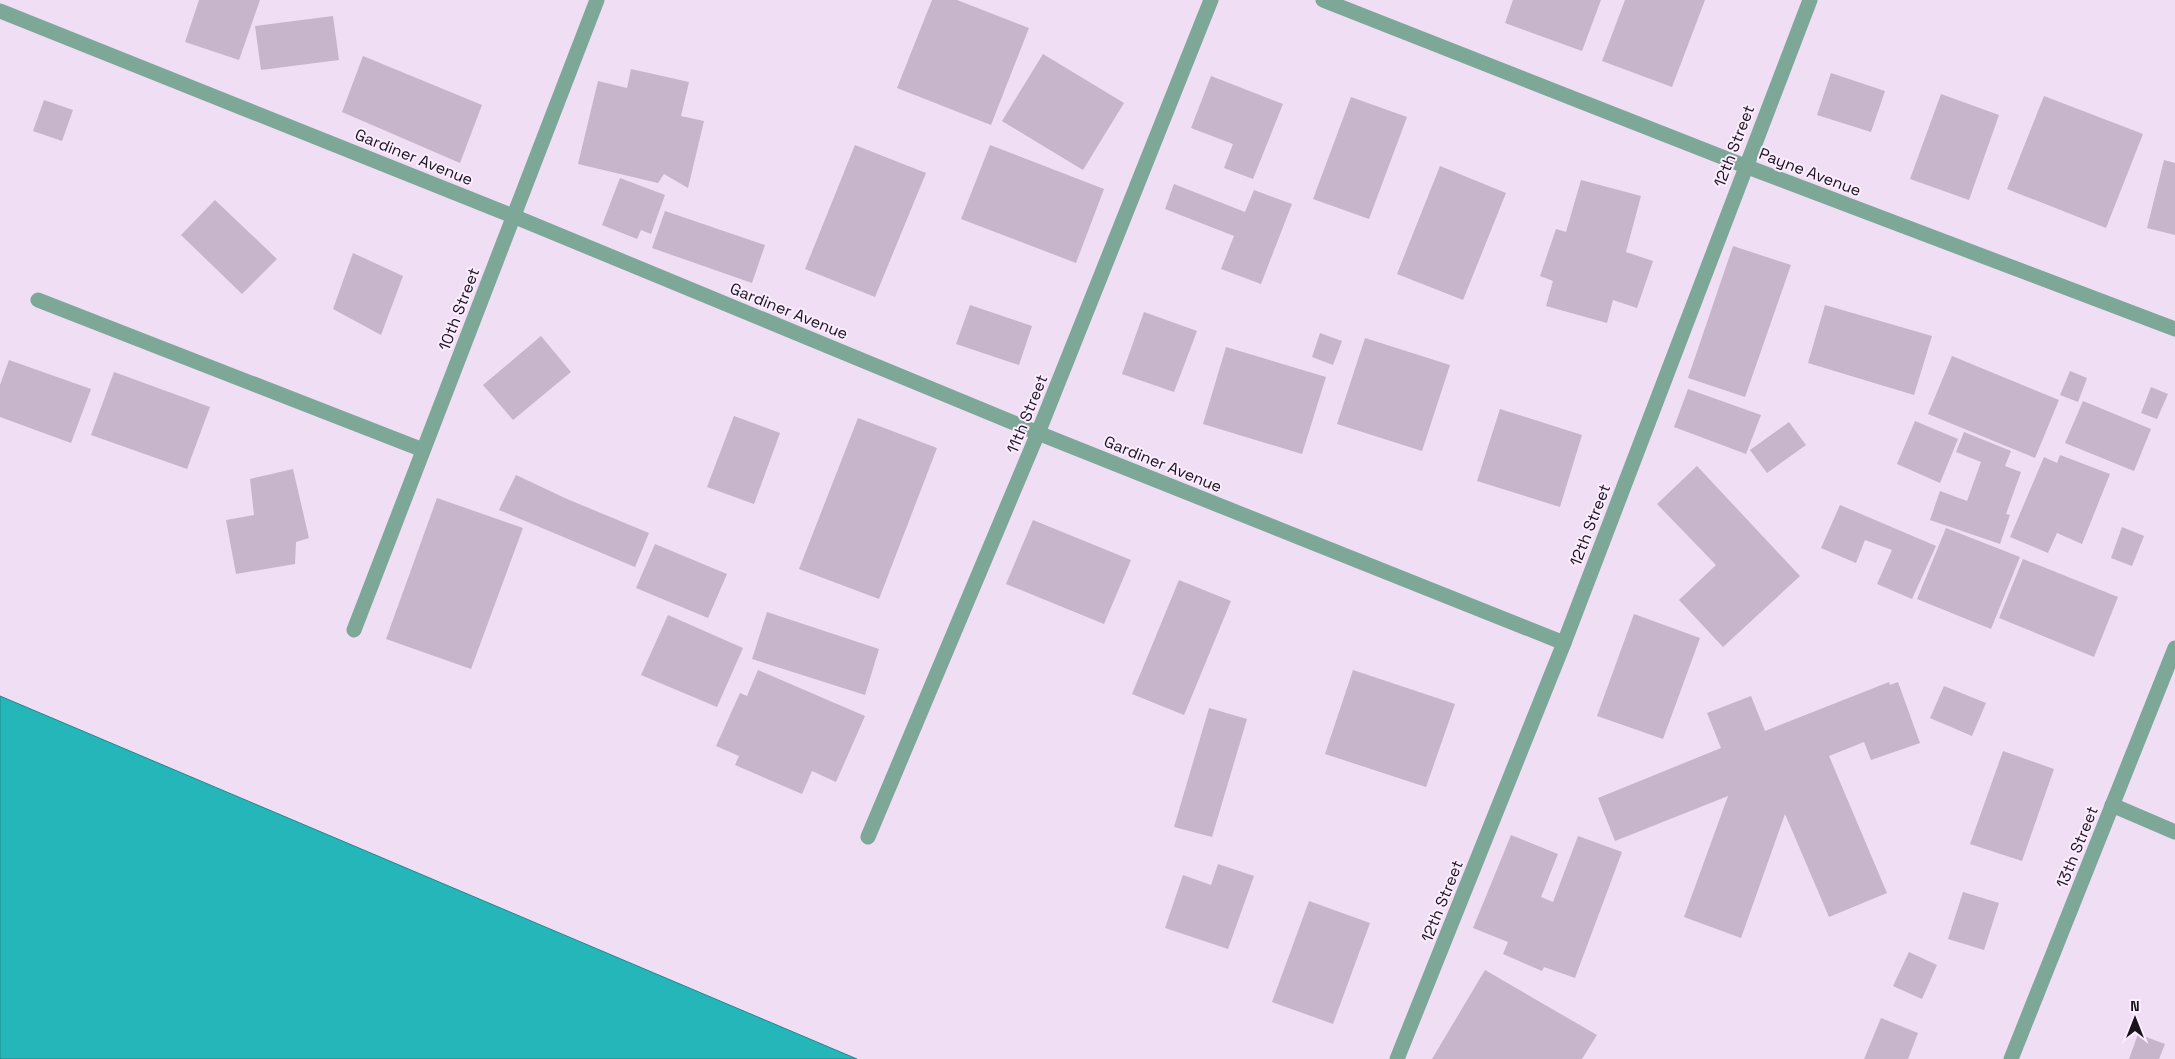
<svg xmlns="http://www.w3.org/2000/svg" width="2175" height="1059" font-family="'Space Grotesk',sans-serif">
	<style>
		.water { fill: #25b6ba; stroke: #22858a }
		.building { fill: #c7b5cb }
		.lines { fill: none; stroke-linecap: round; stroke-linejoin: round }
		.street { stroke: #7da797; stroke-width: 15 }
		.labels { text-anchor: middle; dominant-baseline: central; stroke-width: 4; stroke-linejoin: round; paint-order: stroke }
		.street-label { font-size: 16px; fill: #1a131b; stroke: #fbedff }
	</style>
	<rect width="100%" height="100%" fill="#f0def4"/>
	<polygon class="water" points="0,696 52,718 857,1059 0,1059"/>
	<g class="building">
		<polygon points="199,0 260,0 239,60 185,42"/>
		<polygon points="932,0 957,0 1029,28 991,125 897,88"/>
		<polygon points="1513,0 1601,0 1582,51 1505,23"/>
		<polygon points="1625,0 1705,0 1672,87 1602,61"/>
		<polygon points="333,16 339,60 261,70 255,26"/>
		<polygon points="1043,54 1124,103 1083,170 1002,121"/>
		<polygon points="363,56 482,105 460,163 342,112"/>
		<polygon points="631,69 689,82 681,116 704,121 688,188 664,174 658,183 578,164 598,81 627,88"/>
		<polygon points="1831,73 1885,91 1871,132 1817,115"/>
		<polygon points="1211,76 1283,104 1253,179 1224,168 1233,144 1191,128"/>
		<polygon points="1941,94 1999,115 1969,200 1910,179"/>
		<polygon points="2044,96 2143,134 2106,228 2007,189"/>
		<polygon points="1351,97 1407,117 1369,219 1313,199"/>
		<polygon points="44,100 73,110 62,141 33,131"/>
		<polygon points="855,145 926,173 875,297 805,269"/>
		<polygon points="990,145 1104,189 1076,263 961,219"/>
		<polygon points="2164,160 2175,163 2175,235 2147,228"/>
		<polygon points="1440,166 1506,193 1463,300 1397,274"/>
		<polygon points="620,178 665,195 651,234 641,230 637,239 602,225"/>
		<polygon points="1581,180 1641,196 1626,252 1653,261 1637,308 1613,300 1607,323 1546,306 1553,281 1540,276 1556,229 1566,232"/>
		<polygon points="1174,184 1245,212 1254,190 1292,204 1261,284 1221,269 1234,236 1165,209"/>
		<polygon points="215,200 277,259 242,294 181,235"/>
		<polygon points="665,211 765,245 752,283 652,248"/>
		<polygon points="1733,246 1791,265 1745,397 1688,378"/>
		<polygon points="353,253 403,276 381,335 333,309"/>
		<polygon points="970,305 1032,326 1019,365 956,344"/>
		<polygon points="1825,305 1932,336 1914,395 1808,363"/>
		<polygon points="1144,312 1197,331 1174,392 1122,374"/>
		<polygon points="1320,333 1342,341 1333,365 1312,357"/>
		<polygon points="541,336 571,372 513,420 483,385"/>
		<polygon points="1365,338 1450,365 1422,451 1337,424"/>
		<polygon points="1226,347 1326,377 1302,454 1203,424"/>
		<polygon points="1952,356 2059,400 2035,458 1928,414"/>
		<polygon points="9,360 91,389 71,443 0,417 0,385"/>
		<polygon points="2070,371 2087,378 2078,402 2060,395"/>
		<polygon points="114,372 210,407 187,469 91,435"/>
		<polygon points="2151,387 2168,394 2157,419 2141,413"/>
		<polygon points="1688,389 1761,415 1746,454 1674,427"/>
		<polygon points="2083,401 2151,429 2134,471 2065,443"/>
		<polygon points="1500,409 1582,435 1560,507 1477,481"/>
		<polygon points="734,416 780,433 754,504 707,487"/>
		<polygon points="858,418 937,448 879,599 799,569"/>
		<polygon points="1915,421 1958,439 1940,483 1897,464"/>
		<polygon points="1789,422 1806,445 1767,473 1750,450"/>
		<polygon points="1964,432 2011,451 2005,466 2021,472 2006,514 2010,515 2000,544 1930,520 1940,491 1967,501 1981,462 1956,452"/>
		<polygon points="2060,455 2110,474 2082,544 2057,533 2048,553 2010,537 2044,457 2057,463"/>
		<polygon points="1697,466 1800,576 1723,647 1679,600 1716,565 1657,504"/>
		<polygon points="293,469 309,538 296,542 295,564 236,574 226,520 254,515 250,479"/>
		<polygon points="516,475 567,499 649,533 635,567 499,510"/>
		<polygon points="437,498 523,528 471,669 386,639"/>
		<polygon points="1840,505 1936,546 1912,599 1877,584 1892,550 1865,540 1856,563 1821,548"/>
		<polygon points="1033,520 1131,560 1104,624 1006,584"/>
		<polygon points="2122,527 2144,536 2132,566 2111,558"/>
		<polygon points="1946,528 2020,557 1991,629 1917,599"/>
		<polygon points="655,544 727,574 708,618 636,588"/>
		<polygon points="2023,559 2118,597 2094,657 1999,618"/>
		<polygon points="1179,580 1231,601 1184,715 1132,694"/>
		<polygon points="767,612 879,649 865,695 752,659"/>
		<polygon points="1634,614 1700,638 1663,739 1597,716"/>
		<polygon points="668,615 743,648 717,707 641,675"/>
		<polygon points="758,670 865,716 836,782 812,771 802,794 735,765 739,756 716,746 740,693 747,696"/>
		<polygon points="1353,670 1455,704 1426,787 1325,754"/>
		<polygon points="1889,682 1890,685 1898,682 1920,743 1871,760 1864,742 1829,756 1887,893 1829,917 1785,814 1741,938 1684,917 1728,796 1615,841 1598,798 1721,748 1707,713 1751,696 1765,731"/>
		<polygon points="1944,686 1986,703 1972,736 1930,718"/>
		<polygon points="1209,708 1247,719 1212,837 1174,827"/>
		<polygon points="2003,751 2054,769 2022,861 1970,844"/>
		<polygon points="1511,835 1558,854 1541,897 1553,902 1578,836 1622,852 1575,978 1544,967 1542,971 1503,954 1508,942 1473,928"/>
		<polygon points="1218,864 1254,876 1228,949 1165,928 1183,875 1211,885"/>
		<polygon points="1963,892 1999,903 1984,950 1948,939"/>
		<polygon points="1309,901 1370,923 1333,1024 1272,1002"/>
		<polygon points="1909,952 1937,965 1922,999 1893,986"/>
		<polygon points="1485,970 1597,1035 1582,1059 1432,1059"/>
		<polygon points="1881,1018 1918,1033 1908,1059 1864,1059"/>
		<polygon points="2138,1034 2165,1044 2159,1059 2129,1059"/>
	</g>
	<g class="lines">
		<g class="street">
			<polyline points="1323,0 1745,166 2175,329"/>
			<polyline points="0,11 513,216 1038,433 1564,643"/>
			<polyline points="38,300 423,450"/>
			<polyline points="354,630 597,0"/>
			<polyline points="2112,805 2175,832"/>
			<polyline points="868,837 1038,433 1211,0"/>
			<polyline points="1397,1059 1564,643 1810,0"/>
			<polyline points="2011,1059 2175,648"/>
		</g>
	</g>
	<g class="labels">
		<g class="street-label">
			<text transform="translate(1734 146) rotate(-69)">12th Street</text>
			<text transform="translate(414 157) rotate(22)">Gardiner Avenue</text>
			<text transform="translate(1810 172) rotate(21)">Payne Avenue</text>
			<text transform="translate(459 309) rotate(-69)">10th Street</text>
			<text transform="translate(789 311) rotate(22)">Gardiner Avenue</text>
			<text transform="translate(1027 414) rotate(-68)">11th Street</text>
			<text transform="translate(1163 464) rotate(22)">Gardiner Avenue</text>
			<text transform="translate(1590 525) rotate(-69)">12th Street</text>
			<text transform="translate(2077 847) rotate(-68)">13th Street</text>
			<text transform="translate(1442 901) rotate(-68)">12th Street</text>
		</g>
	</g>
	<g transform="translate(2135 1019)" stroke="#fbedff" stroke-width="4" paint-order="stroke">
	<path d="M0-4L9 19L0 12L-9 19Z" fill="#1a131b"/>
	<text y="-8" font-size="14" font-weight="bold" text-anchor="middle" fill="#1a131b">N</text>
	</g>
</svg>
